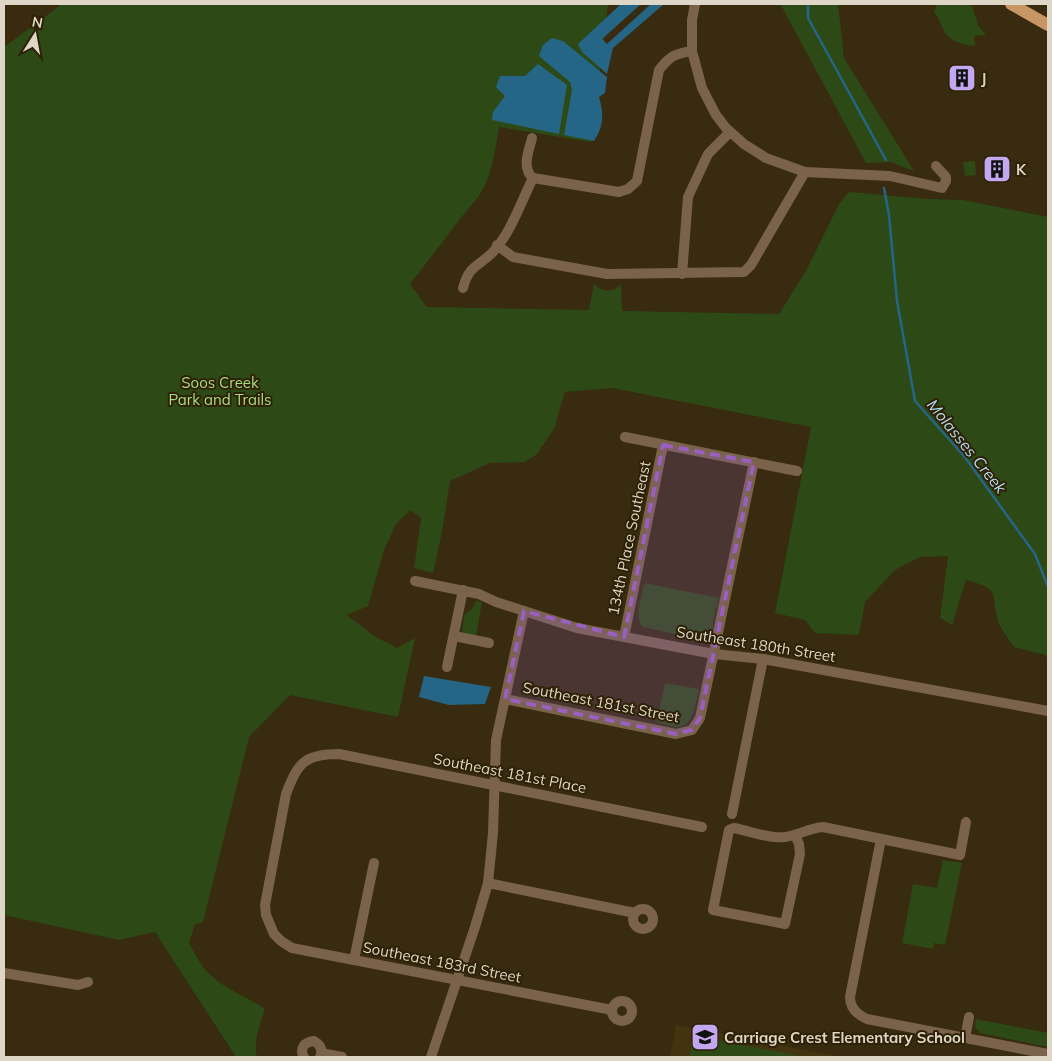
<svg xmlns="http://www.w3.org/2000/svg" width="1052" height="1061" font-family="Mulish,sans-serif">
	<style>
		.built { fill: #44330f }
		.green { fill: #2d4916 }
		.water { fill: #256686 }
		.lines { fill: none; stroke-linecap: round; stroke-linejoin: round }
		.stream { stroke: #256686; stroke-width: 2.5 }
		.minor { stroke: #7a624b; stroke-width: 10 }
		.major { stroke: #c79665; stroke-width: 12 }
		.marked { fill: #995fc1; fill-opacity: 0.2; stroke: #995fc1; stroke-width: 4; stroke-dasharray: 10 6; stroke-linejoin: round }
		.labels { text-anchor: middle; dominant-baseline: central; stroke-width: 4; stroke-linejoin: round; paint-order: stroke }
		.poi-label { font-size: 15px; font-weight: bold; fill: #ded6c6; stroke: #2e2105; text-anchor: start }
		.park-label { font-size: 15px; fill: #a7dd81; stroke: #2e2105 }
		.street-label { font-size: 15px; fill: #ded6c6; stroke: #2e2105 }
		.water-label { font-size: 16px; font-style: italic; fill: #b3dcf3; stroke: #2e2105 }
	</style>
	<rect width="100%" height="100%" fill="#382b0f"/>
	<polygon class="built" points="676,1025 841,1057 670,1057"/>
	<g class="green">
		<path d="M62,4h546l-17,138 -92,-15c-3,19 -6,38 -13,56 -5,13 -18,26 -27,37 -16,21 -32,43 -49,64l17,23 162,3 5,-26c10,9 18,9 27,0l1,27 157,3 28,-45 32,-65 10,-12 80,7 34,1 85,17v442l-2,-4 -32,-8c-5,-8 -12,-16 -15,-24 -10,-29 5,-33 -33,-43l-14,45 -12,-7 8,-62 -28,1 -25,13 -30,32 -6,33 -44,-2 -10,-13 -30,-7 36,-186 -199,-39 -47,4 -11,37 -17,25 -12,8 -35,1 -40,18 -8,51 -9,41 -19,-5 7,-50 -11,-8 -14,14 -12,26 -16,56 -21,9 27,21 23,12 18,-10 -17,79 -108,-22 -41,42 -46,185 -8,2 -6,19c5,8 9,17 14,24 15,20 42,28 62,42 -5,15 -12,33 -8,48h-21l-81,-125 -36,8 -115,-25v-868z"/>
		<polygon points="782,4 838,4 844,58 914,171 890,162 866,163 782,7"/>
		<path d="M937,4h29l6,2 7,21 7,8 -12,1 1,10c-9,0 -23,-4 -29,-12 -5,-7 -6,-15 -12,-22z"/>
		<polygon points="975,161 976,175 965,176 963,162"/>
		<path d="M644,583l75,15 -6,23v9l-7,8 -6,2 -57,-13c-10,-11 -1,-30 1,-44z"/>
		<polygon points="476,601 482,602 476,636 462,633 464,615 472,609"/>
		<path d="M665,683l34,6c-3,12 -5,39 -23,38 -6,-1 -13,-3 -19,-5z"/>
		<polygon points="943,860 962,863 945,945 934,943 933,949 902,943 913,884 937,888"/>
		<polygon points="976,1019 1048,1033 1048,1047 980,1033 975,1027"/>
		<polygon points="691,1035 805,1057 690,1057"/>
	</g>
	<g class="water">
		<polygon points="621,4 641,4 602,39 607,44 651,4 664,4 613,48 607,74 582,52 578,44"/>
		<path d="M552,38l11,3 44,36 -2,16 -6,4c5,17 5,29 -5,44l-30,-6 8,-45 -2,-8 -31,-26 4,-11z"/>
		<polygon points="538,64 567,85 559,134 492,120 493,112 505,96 496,87 500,76 525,76"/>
		<polygon points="424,676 491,687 485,704 449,705 419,697"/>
	</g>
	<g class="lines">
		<g class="stream">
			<polyline points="808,4 808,18 886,160"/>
			<polyline points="884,188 889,215 897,301 915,401 964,456 1035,554 1048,587"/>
		</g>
		<g class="minor">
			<polyline points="695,4 692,20 692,51 702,88 716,115 726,128 744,144 766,158 805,172 890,176 942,188 946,181 946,177 936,166"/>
			<path d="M532,138c-3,13 -11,30 1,40"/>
			<path d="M533,178l86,14 9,-3 9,-8 22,-111c11,-14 15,-16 33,-19"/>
			<polyline points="497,245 513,257 607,274 744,272 751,265 805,172"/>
			<polyline points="682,274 688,197 708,154 730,132"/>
			<path d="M463,288c6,-23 15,-21 29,-35 19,-20 29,-51 41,-75"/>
			<polyline points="625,437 797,471"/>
			<polyline points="415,581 479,594 496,602 577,628 714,654 763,659 1048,711"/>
			<polyline points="454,636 489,643"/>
			<polyline points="624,637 663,445"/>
			<polyline points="447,667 463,590"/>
			<polyline points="505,699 676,734 692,730 700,718 754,462"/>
			<polyline points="732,814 763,659"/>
			<path d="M795,835l4,9 1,10 -15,70 -72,-14 16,-80 5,-2c16,3 35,11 51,9 14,-2 24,-9 38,-10l137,28 6,-33"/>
			<path d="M881,839l-31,158c0,11 8,18 17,22l181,35"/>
			<polyline points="488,883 635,913"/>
			<circle cx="643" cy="919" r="10"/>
			<polyline points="354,960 374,863"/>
			<polyline points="4,973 78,985 88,982"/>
			<circle cx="622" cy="1011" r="10"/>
			<path d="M612,1010l-320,-62 -11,-7 -7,-7 -8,-19 -1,-10 21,-111c12,-31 18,-40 53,-40l363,73"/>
			<polyline points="965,1038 969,1017"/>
			<polyline points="321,1053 342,1057"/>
			<path d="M304,1057c-5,-8 0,-15 10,-16 7,4 9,9 6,16"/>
			<polyline points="431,1057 475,927 488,883 493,833 496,740 524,611"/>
		</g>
		<polyline class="major" points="1011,4 1048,25"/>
	</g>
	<path class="marked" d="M663,445l91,17 -54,256 -8,12 -16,4 -171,-35 19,-88 100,26z"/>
	<defs>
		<symbol id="building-square" viewBox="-11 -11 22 22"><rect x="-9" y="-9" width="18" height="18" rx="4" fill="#c4a7f1" stroke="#2e2105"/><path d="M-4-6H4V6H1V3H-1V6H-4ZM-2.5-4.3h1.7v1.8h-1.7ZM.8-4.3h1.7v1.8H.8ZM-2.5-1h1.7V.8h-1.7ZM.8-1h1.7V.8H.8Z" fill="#111"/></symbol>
		<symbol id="school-square" viewBox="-11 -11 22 22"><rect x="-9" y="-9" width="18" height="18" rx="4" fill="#c4a7f1" stroke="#2e2105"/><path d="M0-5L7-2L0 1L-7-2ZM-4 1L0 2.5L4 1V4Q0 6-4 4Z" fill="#111"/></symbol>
	</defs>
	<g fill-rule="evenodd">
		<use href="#building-square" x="946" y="62" width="32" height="32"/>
		<use href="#building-square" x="981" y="153" width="32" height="32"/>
		<use href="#school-square" x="689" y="1021" width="32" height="32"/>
	</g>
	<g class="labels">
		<g class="poi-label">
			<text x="981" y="78">J</text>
			<text x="1016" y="169">K</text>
			<text x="724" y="1037">Carriage Crest Elementary School</text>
		</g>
		<g class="park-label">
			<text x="220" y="382">Soos Creek<tspan x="220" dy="17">Park and Trails</tspan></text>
		</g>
		<g class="street-label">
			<text transform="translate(629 538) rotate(-78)">134th Place Southeast</text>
			<text transform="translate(756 644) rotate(9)">Southeast 180th Street</text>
			<text transform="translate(601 702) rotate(11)">Southeast 181st Street</text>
			<text transform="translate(510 773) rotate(11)">Southeast 181st Place</text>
			<text transform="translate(442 962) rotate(11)">Southeast 183rd Street</text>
		</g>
		<g class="water-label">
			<text transform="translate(967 446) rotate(51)">Molasses Creek</text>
		</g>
	</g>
	<rect width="1052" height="1061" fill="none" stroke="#ded6c6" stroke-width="10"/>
	<g transform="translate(35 35) rotate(11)" stroke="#2e2105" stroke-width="4" paint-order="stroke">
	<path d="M0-4L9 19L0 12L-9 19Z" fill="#ded6c6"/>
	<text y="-8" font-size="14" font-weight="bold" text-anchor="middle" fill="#ded6c6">N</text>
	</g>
</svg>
